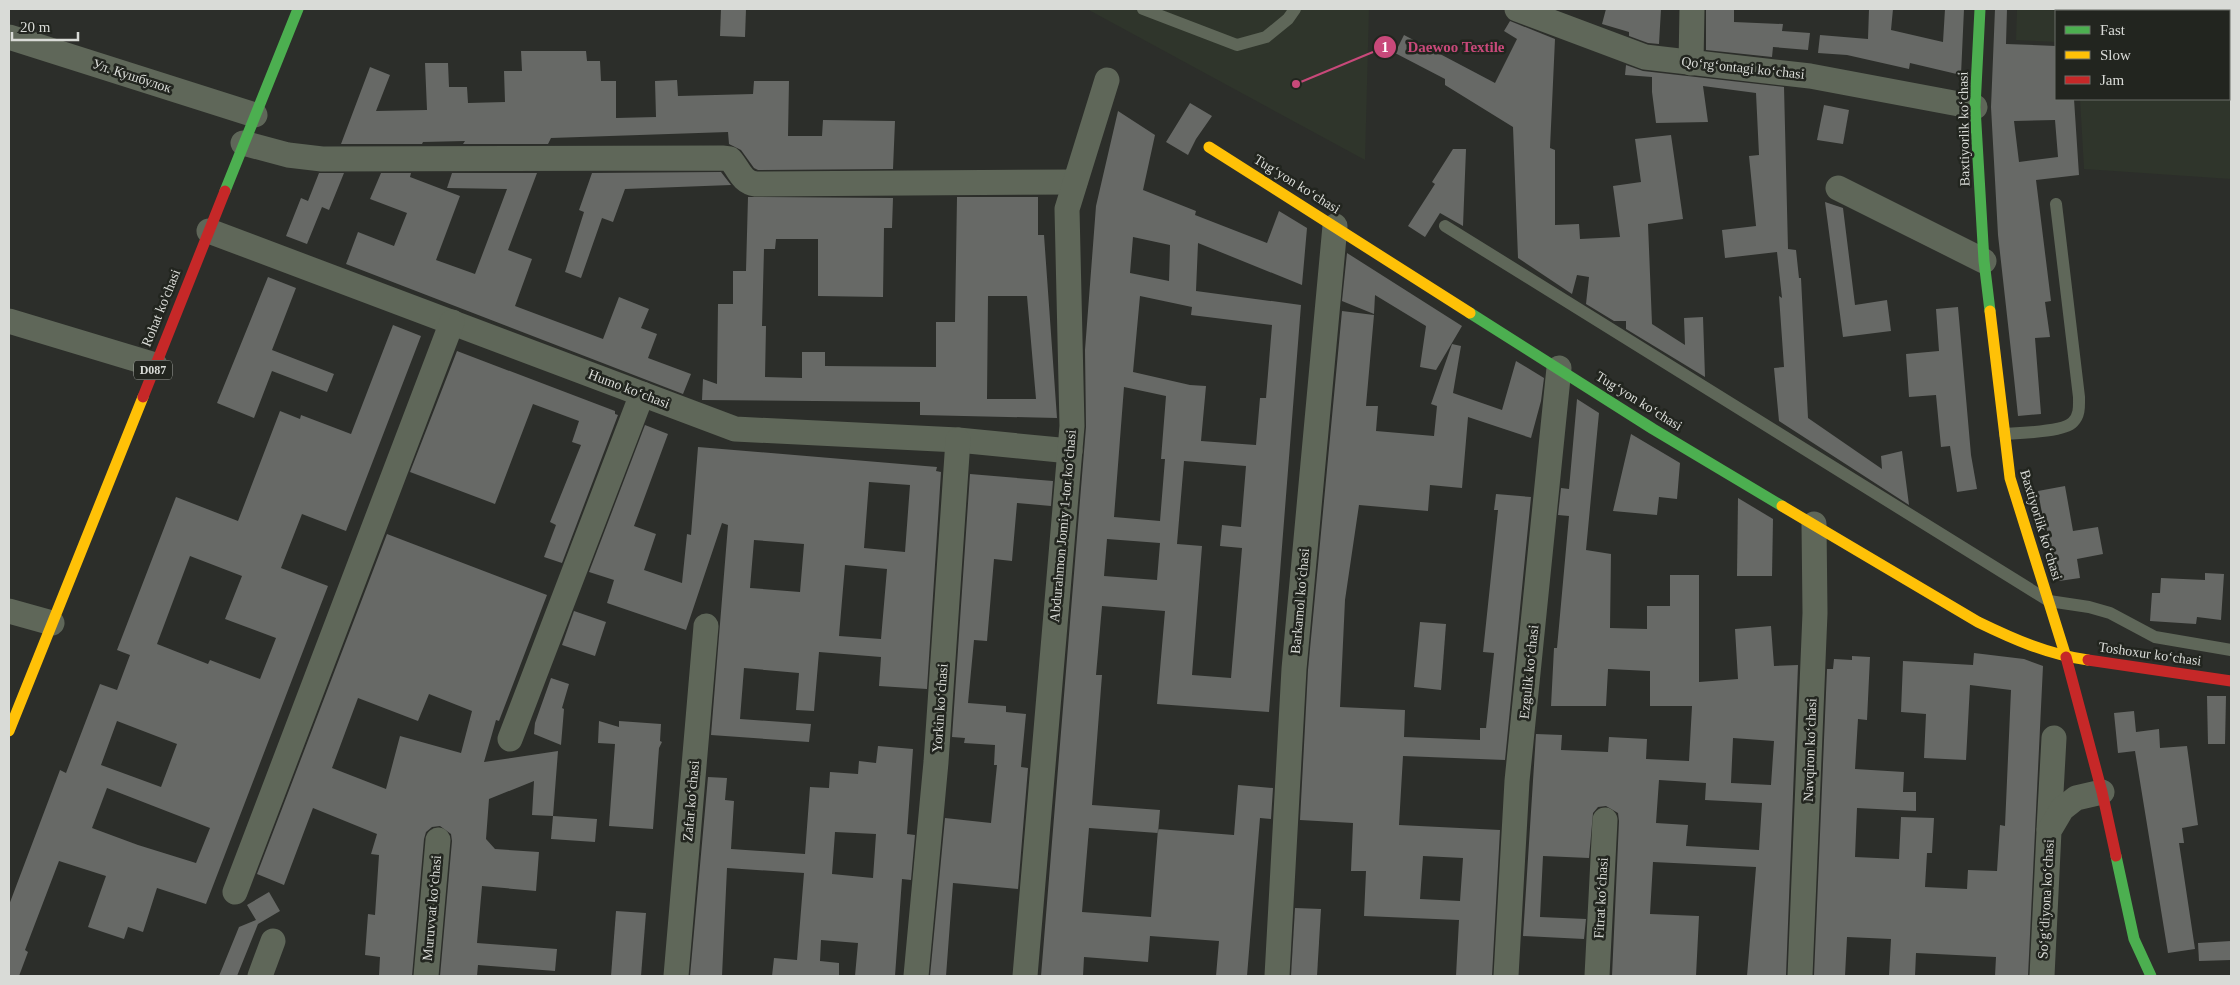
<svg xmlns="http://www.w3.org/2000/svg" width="2240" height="985" font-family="Georgia,serif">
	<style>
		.built { fill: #2f352b }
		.building { fill: #676966; fill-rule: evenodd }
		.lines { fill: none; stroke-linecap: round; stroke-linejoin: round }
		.lane { stroke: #5f6759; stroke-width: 12 }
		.street { stroke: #5f6759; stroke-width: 25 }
		.fast { stroke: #4caf50; stroke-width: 11 }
		.slow { stroke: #ffc107; stroke-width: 11 }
		.jam { stroke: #c62828; stroke-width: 11 }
		.labels { text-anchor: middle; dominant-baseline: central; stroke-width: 5; stroke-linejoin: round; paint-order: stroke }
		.shield { fill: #22251f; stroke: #a2a4a0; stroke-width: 1 }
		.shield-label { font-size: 12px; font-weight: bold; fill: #d9dbd7 }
		.street-label { font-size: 14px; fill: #d9dbd7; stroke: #22251f }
		.leader { fill: none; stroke: #c8497a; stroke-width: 2 }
		.callout-dot { fill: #c8497a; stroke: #22251f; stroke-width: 2 }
		.mark-label { font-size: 15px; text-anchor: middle; font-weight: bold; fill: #fff }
		.callout-label { font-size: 15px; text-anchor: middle; font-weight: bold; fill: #c8497a; stroke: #22251f; stroke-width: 5; stroke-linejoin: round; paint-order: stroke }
	</style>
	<rect width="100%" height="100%" fill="#2c2e2a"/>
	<g class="built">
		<polygon points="1087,9 1369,9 1365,160"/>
		<polygon points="2017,9 2231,9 2231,179 2084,169 2080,99 2229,99 2229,11 2056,11 2056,42 2016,40"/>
	</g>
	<g class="building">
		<polygon points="721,9 746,9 745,37 720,36"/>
		<polygon points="1606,9 1661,9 1659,44 1648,43 1629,36 1629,32 1602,24"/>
		<polygon points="1706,9 1734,9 1734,22 1783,24 1782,31 1810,33 1808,50 1773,47 1772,57 1706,50"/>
		<polygon points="1869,9 1893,9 1891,30 1943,42 1945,9 1964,9 1961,75 1910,63 1909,69 1847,55 1818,53 1820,35 1868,39"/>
		<path d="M1995,9h12l-1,35 50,2v53h18l5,76 -43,5 15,121 -6,1 5,35 -15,1 6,76 -23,2 -4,-38 -16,-143 -7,-128zM2055,120l3,37 -39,5 -5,-41z"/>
		<polygon points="1510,21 1555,39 1550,148 1555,150 1555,225 1579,224 1580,239 1620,237 1613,186 1641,182 1635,139 1671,135 1683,219 1648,224 1652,324 1685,345 1684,318 1703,317 1705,377 1626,329 1626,321 1614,321 1586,304 1589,277 1577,275 1572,294 1518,258 1513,127 1445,85 1445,79 1395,53 1404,35 1495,83 1517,39 1504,31"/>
		<polygon points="521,51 586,51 587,61 600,61 601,81 616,81 616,118 656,117 655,81 677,80 678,96 753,94 754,81 789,81 788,136 822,136 823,120 895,121 893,169 758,170 754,168 741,150 729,144 728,132 551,138 548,144 463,144 465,141 423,142 422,144 341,144 370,67 390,75 376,111 427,110 425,63 448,63 449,87 467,87 468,103 505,102 504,71 522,71"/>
		<polygon points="1626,65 1643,71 1784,87 1788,249 1796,250 1799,278 1801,278 1808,418 1882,469 1881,456 1902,451 1909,505 1779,421 1774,368 1784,367 1779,296 1782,298 1777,252 1725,258 1722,230 1756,226 1749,156 1759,155 1756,93 1703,86 1708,122 1656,123 1652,92 1652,77 1625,75"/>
		<polygon points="1190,103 1212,116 1196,139 1188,155 1166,142"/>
		<polygon points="1824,105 1849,110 1843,144 1817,140"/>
		<path d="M1118,111l37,24 -12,55 53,21 -1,4 72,28 12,-32 28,17 -5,57 -104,-42 -2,48 105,14 -32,407 -112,-8 8,-93 -63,-5 -6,69h6l-10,130 68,5 -2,23 -69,-5 -7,84 69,5 7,-88 76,6 4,-50 35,3 -2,31 -11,-1 -13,158h-31l3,-35 -69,-5 -2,26 -64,-5 -1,19h-42l45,-549 -1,-77 11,-144zM1133,237l37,8 -1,36 -39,-8zM1140,296l52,11 -1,8 81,10 -6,73h-6l-4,47 -55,-4 5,-55 -16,-1 -57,-13zM1124,387l42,9 -5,63h4l-5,62 -46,-4zM1184,461l62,5 -5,61 -19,-2 -2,21 22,2 -11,130 -39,-3 10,-129 -25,-2zM1107,539l53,4 -3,37 -53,-4z"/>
		<polygon points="1453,149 1466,149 1463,226 1440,213 1425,237 1408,226 1435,184 1432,182"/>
		<polygon points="721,172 731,185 625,189 613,222 602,218 581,278 565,272 584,212 579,210 592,173"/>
		<polygon points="319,173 344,173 329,210 322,207 307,244 286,236 301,198 308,201"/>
		<polygon points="381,173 411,173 410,177 460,196 436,260 475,274 507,189 447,188 452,173 537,173 508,250 532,259 515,306 603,339 619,297 649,309 641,328 657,334 648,358 691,374 683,394 346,264 358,232 394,246 407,213 370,199"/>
		<path d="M748,197l145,1 -1,30h-8l-1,69 -65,-1v-57h-42l-1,10h-11l-2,77h4l-1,51 37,1v-26h23v14l111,1v-45h19l2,-125h81v38h6l13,183 -137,-3v-13l-218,-2 1,-21 14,5 1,-80h15v-33h13zM988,296h39l9,103h-49z"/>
		<polygon points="1825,202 1843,208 1855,305 1887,300 1891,331 1843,337"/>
		<polygon points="1347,253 1462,326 1436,370 1420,367 1426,326 1375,295 1374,314 1342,301"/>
		<polygon points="268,277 296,288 272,350 334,374 327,392 272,371 254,418 217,403"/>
		<polygon points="1958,307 1971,455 1977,489 1957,492 1950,446 1941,447 1936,395 1909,397 1906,354 1939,351 1936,309"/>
		<path d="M1342,311l32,4 -8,91h12l-2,25 58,5 3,-30 -6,-2 21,-60 9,2 -8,47 49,17 14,-49 28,17 -3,23 -10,37 -63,-21 -6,71 -32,-3 -2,26 -69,-6 -14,95 -5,107 65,3 -1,27 76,3v-12h6l8,-75 -11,-1 15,-142h-4l2,-16 35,3 -26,263 -102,-4 -4,69 101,5 -8,146h-36l3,-56 -95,-4 2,-45h-15l2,-48 -53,-3 8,-150zM1423,856l40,2 -3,43 -40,-2z"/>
		<path d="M393,325l28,11 -75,195 -44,-17 -21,54 47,18 -122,318 -49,-16 -14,44 -15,-5 -4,12 -36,-12 18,-51 -47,-15 -34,89 3,2 -9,24h-10v-71l51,-135 6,3 34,-89 17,6 13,-35 -13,-5 59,-153 62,24 42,-110 20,8 1,-4 50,19zM190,556l52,20 -17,43 51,19 -16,41 -50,-19 -2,4 -51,-20zM117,721l60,23 -16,43 -60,-22zM107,788l103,40 -14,35 -58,-18 -46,-17z"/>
		<polygon points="457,351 615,411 615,414 618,415 562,563 544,557 556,525 550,522 581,445 572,442 579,421 533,404 495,504 410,472"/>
		<path d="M1577,399l22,14 -13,137 25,4 -1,74 37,1v-23h23v-31h29v107l39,-3 -3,-50 36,-3 3,40 24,-1 -12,311h-39l9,-109 -103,-5 -3,52 49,2 -3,60h-84l7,-155 -1,-8 -12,-7 -8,1 -5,6 -4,45 -46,-2 -3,61 46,2 -2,20 -61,-3 13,-202 26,1 -1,15 47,2 1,-15 38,2 -1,20 43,2 3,-55h-42v-35l-42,-2 -2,37h-55l3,-58h3l12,-132 -11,-1 3,-27 8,1zM1733,738l41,3 -3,44 -40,-2zM1659,780l47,3 -1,17 57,3 -3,47 -73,-4 2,-21 -32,-2z"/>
		<path d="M645,425l23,9 -34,92 22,8 -12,36 38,13 5,-49 4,1 7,-88 239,20 -1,4 5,1 -14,217 -48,-3 2,-29 -62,-5 -5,59 -18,-1 3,-37 -55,-5 -4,51 71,5 -2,18 -98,-7 17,-210 -6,-2 -36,107 -79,-27 7,-23 -25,-8zM869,482l41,3 -5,67 -41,-4zM754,540l50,4 -4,48 -50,-4zM845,565l42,4 -6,70 -42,-3z"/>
		<polygon points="1631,434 1680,463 1677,499 1659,497 1657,515 1613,511"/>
		<polygon points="970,474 1053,481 1051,506 1017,503 1012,561 994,559 987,641 974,640 968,703 1006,706 1006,712 1026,714 1021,767 1028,768 1018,889 953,883 946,976 930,976 945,818 991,823 997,765 994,765 995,745 964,743 965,738 952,737"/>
		<polygon points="2065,486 2073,531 2098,527 2103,554 2077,559 2080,578 2059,581 2047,541 2038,491"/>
		<polygon points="1738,498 1773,519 1772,576 1737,576"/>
		<path d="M387,534l160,61 -48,126 -3,-1 -12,42 74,-11 -5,65 -21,-1 2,-34 -45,18 -3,40 9,10 44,3 -3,39 -54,-5 -5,57 80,6 -2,22 -77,-6 -1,11h-37l12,-135 -1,-7 -11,-8 -8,1 -6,5 -2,7 -12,137h-33l1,-19 -15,-2 3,-41 7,1 4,-60 -8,-1 6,-20 -64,-26 -29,77 -27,-11zM429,694l43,17 -11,42 -61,-17 -14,53 -54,-21 26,-70 60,23z"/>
		<polygon points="2205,573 2224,574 2221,620 2197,617 2196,624 2150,621 2152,593 2160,593 2161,578 2205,580"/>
		<polygon points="574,611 606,622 595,656 562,645"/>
		<polygon points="1420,622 1446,624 1441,690 1414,687"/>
		<polygon points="1974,653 2024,659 2043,666 2028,976 1995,976 1996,957 1916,953 1915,976 1889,976 1891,939 1847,937 1845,976 1814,976 1827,669 1833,669 1834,659 1852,660 1852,656 1870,657 1867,720 1858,719 1855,769 1904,772 1903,792 1916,792 1916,811 1857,808 1855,857 1899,859 1901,817 1934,818 1932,853 1927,853 1925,887 1967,889 1968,870 1997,871 2000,825 2005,826 2011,690 1970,685 1966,760 1924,758 1926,714 1901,712 1903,661 1973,665"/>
		<polygon points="551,678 569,684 562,708 564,709 561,745 534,734 535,723"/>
		<polygon points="2207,696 2226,696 2225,744 2208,744"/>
		<polygon points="2134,711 2136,732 2159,729 2160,748 2187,746 2198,825 2182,828 2184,843 2179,843 2195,949 2168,953 2135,751 2118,753 2114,713"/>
		<polygon points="599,721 619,727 619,721 661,724 660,741 662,742 659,748 653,829 609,826 615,744 598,743"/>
		<path d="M878,746l35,3 -6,85 8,1 -4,45 -9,-1 -7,97h-40l3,-33 -37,-3 -1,21 19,2v13h-67l2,-18 23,2 7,-87 -77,-5 -5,108h-32l18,-199 19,1 -2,22 9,1 -3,48 74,5 5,-67 19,1 1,-16 28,2 1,-13 17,2zM835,832l41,2 -3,44 -41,-4z"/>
		<polygon points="553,816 597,819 595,842 551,839"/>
		<polygon points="269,892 280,911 258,924 237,976 219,976 239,927 256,920 247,905"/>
		<polygon points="1295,908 1321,909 1317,976 1291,976"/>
		<polygon points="616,911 646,913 641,976 611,976"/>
		<polygon points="2231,941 2231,960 2199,961 2198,943"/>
	</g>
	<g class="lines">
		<g class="lane">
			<polyline points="1143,9 1237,45 1266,37 1288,19 1295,9"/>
			<polyline points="1445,226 2049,601 2089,607 2110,613 2155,637 2231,650"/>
			<path d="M2005,434c14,-1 59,-2 68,-12 7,-7 6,-16 6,-25l-23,-193"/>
		</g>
		<g class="street">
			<polyline points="1517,9 1645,57 1810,76 1975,107"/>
			<polyline points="9,37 255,115"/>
			<polyline points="1691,63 1692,9"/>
			<path d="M243,143l45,12 34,4 400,-1 8,1c9,10 11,23 26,25l319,-2"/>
			<polyline points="1838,188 1984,261"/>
			<polyline points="209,231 735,429 958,440 1070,451"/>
			<polyline points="9,321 155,365"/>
			<polyline points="9,611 52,623"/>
			<polyline points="510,739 642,394"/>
			<polyline points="2049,829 2054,738"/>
			<polyline points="235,892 452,322"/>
			<polyline points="260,976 273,941"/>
			<polyline points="426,976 438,840"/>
			<polyline points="676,976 706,626"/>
			<polyline points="916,976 936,762 958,440"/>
			<polyline points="1025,976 1072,426 1067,209 1107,80"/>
			<polyline points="1277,976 1294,669 1335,226"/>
			<polyline points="1506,976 1517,781 1559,368"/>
			<polyline points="1597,976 1605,820"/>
			<polyline points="1800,976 1815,613 1814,524"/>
			<polyline points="2042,976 2049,831 2062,809 2076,798 2102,792"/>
		</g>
		<g class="fast">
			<polyline points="1980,9 1975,107 1984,261 1990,311"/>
			<polyline points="225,191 298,9"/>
			<polyline points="1470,313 1653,429 1782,506"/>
			<polyline points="2116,856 2134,939 2151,976"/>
		</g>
		<g class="slow">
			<polyline points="1209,147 1470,313"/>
			<polyline points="1990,311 2010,478 2066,657"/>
			<path d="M1782,506l196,116c35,17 71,33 110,38"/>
			<polyline points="9,731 143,397"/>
		</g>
		<g class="jam">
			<polyline points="143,397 225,191"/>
			<polyline points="2066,657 2102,792 2116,856"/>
			<polyline points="2088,660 2231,681"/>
		</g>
	</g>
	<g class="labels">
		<rect class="shield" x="134" y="360.5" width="38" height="19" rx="4"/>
		<g class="shield-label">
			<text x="153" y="370">D087</text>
		</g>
		<g class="street-label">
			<text transform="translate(1743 68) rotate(6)">Qo‘rg‘ontagi ko‘chasi</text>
			<text transform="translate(132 76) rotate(18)">Ул. Кушбулок</text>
			<text transform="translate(1964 129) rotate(-91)">Baxtiyorlik koʻchasi</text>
			<text transform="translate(1297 184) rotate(32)">Tugʻyon koʻchasi</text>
			<text transform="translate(161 308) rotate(-68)">Rohat ko'chasi</text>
			<text transform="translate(629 389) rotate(21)">Humo koʻchasi</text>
			<text transform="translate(1639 401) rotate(32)">Tugʻyon koʻchasi</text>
			<text transform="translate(2041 525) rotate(73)">Baxtiyorlik koʻchasi</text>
			<text transform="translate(1063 526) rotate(-85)">Abdurahmon Jomiy 1-tor koʻchasi</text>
			<text transform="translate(1300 601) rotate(-85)">Barkamol koʻchasi</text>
			<text transform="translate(2150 654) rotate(8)">Toshoxur koʻchasi</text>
			<text transform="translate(1529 672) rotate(-84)">Ezgulik koʻchasi</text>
			<text transform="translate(940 708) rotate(-86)">Yorkin koʻchasi</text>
			<text transform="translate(1810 750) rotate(-88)">Navqiron koʻchasi</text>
			<text transform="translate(691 801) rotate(-85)">Zafar koʻchasi</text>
			<text transform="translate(1601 898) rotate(-87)">Fitrat koʻchasi</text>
			<text transform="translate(2046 899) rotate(-87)">Soʻgʻdiyona koʻchasi</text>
			<text transform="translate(432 908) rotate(-85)">Muruvvat koʻchasi</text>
		</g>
	</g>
	<path class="leader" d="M1296 84L1385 47"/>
	<g class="callout-dot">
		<circle cx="1296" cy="84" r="5"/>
		<circle cx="1385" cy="47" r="12"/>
	</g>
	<g class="mark-label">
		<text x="1385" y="52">1</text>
	</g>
	<g class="callout-label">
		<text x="1456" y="52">Daewoo Textile</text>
	</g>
	<rect width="2240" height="985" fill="none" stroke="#d9dbd7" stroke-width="20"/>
	<rect x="2055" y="10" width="175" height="90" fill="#22251f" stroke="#6b6e69"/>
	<rect x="2065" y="26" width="25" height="8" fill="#4caf50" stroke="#6b6e69"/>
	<text x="2100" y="35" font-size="15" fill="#d9dbd7">Fast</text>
	<rect x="2065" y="51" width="25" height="8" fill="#ffc107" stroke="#6b6e69"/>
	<text x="2100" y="60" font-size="15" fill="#d9dbd7">Slow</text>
	<rect x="2065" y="76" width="25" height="8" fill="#c62828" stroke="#6b6e69"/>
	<text x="2100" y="85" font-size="15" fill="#d9dbd7">Jam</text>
	<path d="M12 32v8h66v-8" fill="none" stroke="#d9dbd7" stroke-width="2.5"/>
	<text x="20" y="32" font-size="15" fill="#d9dbd7" stroke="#22251f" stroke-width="4" paint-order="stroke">20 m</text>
</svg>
